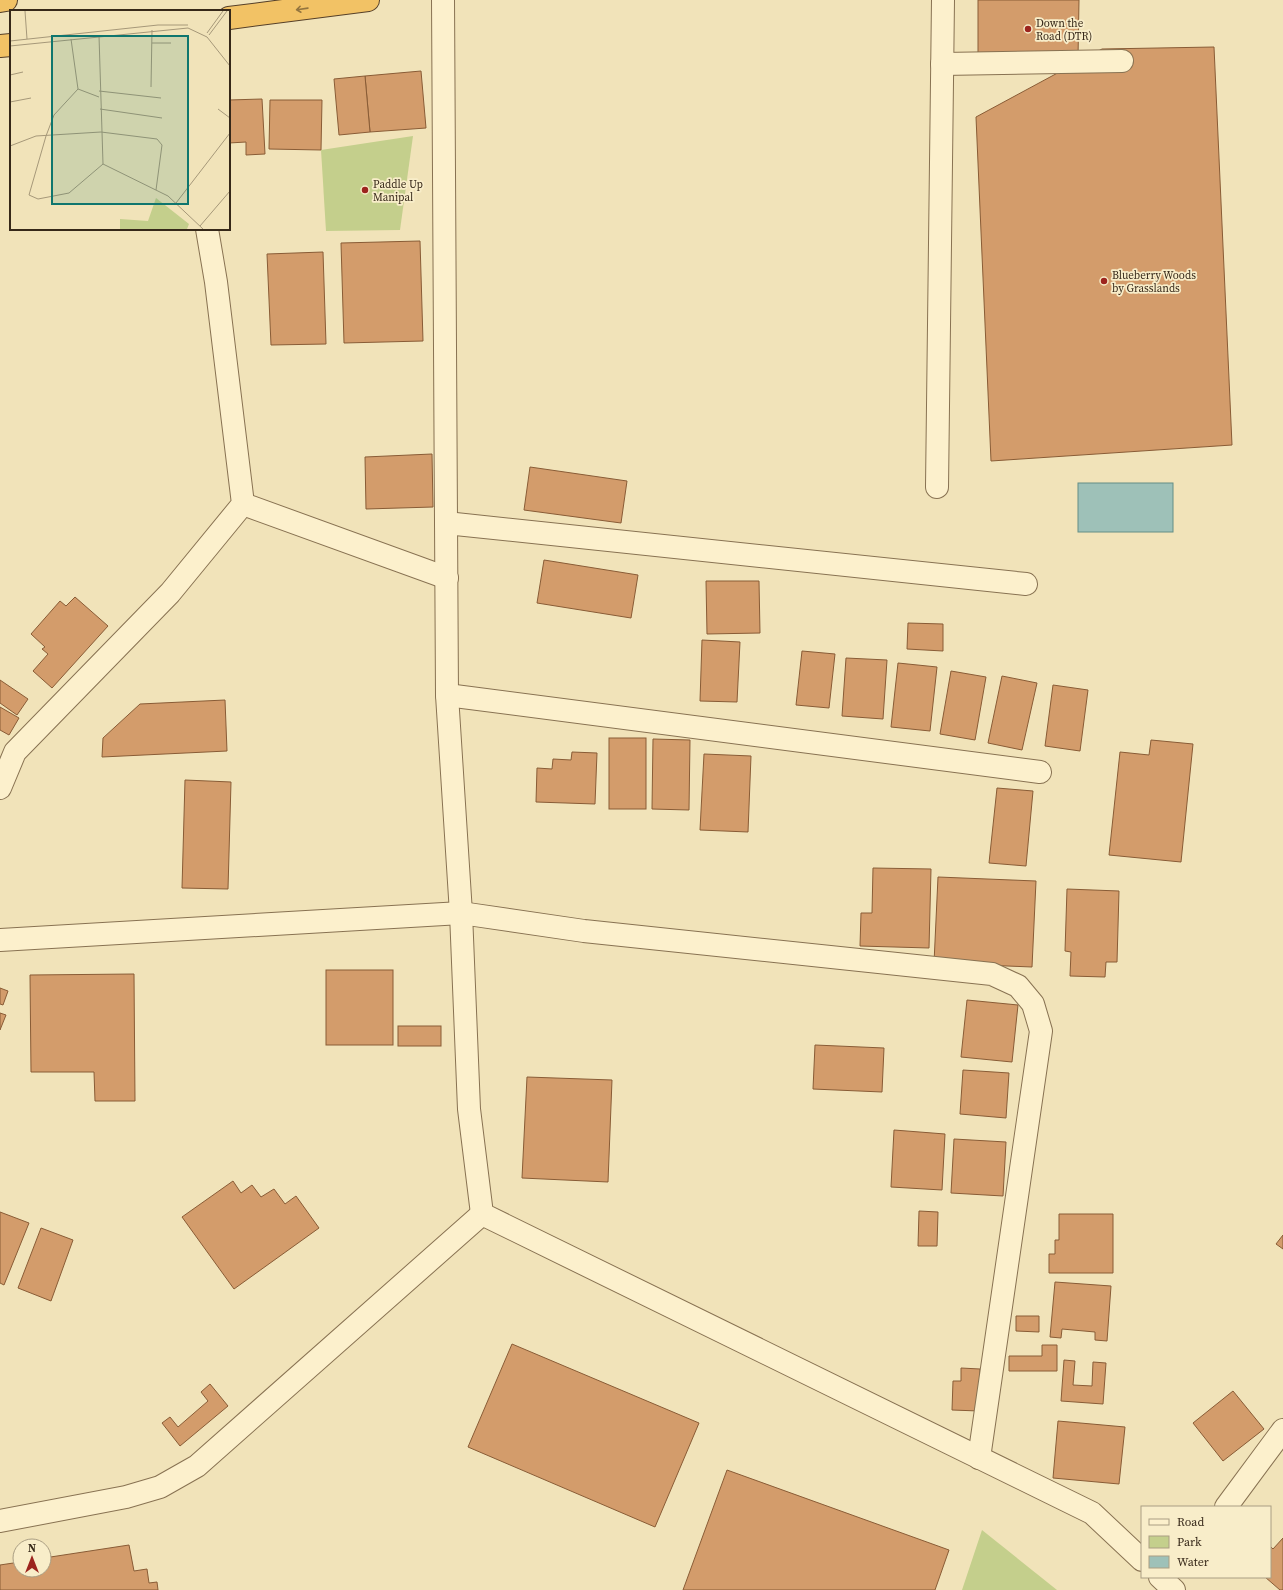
<svg xmlns="http://www.w3.org/2000/svg" width="1283" height="1590" font-family="'Source Serif 4',serif">
	<style>
		.green { fill: #c4cf8c }
		.water { fill: #9ec1b8; stroke: #658e86 }
		.building { fill: #d39c6b; stroke: #895c36 }
		.lines { fill: none; stroke-linecap: round; stroke-linejoin: round }
		.minor-casing { stroke: #887252; stroke-width: 24 }
		.tertiary-casing { stroke: #887252; stroke-width: 24 }
		.trunk-casing { stroke: #553f28; stroke-width: 24 }
		.minor { stroke: #fcf0cc; stroke-width: 22 }
		.tertiary { stroke: #fcf0cc; stroke-width: 22 }
		.trunk { stroke: #f2c265; stroke-width: 22 }
		.oneway { stroke: #94753f }
		.poi-dot { fill: #9c241e; stroke: #f8edc9; stroke-width: 1.5 }
		.labels { text-anchor: middle; dominant-baseline: central; stroke-width: 3.5; stroke-linejoin: round; paint-order: stroke }
		.poi-label { font-size: 11px; fill: #362819; stroke: #f8edc9; text-anchor: start }
		.inset-road { fill: none; stroke: #a69879; stroke-width: 1 }
		.view { fill: #0f766e; fill-opacity: 0.15; stroke: #0f766e; stroke-width: 2 }
		.inset-edge { fill: none; stroke: #362819; stroke-width: 2 }
	</style>
	<rect width="100%" height="100%" fill="#f1e3b9"/>
	<g class="green">
		<polygon points="413,136 400,230 326,231 321,150"/>
		<polygon points="982,1530 1057,1590 962,1590"/>
	</g>
	<rect class="water" x="1078" y="483" width="95" height="49"/>
	<g class="building">
		<polygon points="978,0 1079,0 1078,58 978,57"/>
		<polygon points="1214,47 1232,445 991,461 976,117 1102,49"/>
		<polygon points="421,71 426,128 370,132 365,76"/>
		<polygon points="365,76 370,132 339,135 334,79"/>
		<polygon points="262,99 265,154 246,155 246,142 229,143 229,100"/>
		<polygon points="270,100 322,100 321,150 269,149"/>
		<polygon points="420,241 423,341 344,343 341,243"/>
		<polygon points="323,252 326,344 271,345 267,254"/>
		<polygon points="432,454 433,507 366,509 365,457"/>
		<polygon points="530,467 627,481 621,523 524,510"/>
		<polygon points="544,560 638,575 631,618 537,603"/>
		<polygon points="706,581 759,581 760,633 707,634"/>
		<polygon points="75,597 108,626 52,688 33,671 48,654 42,649 45,647 31,634 60,601 66,606"/>
		<polygon points="908,623 943,624 943,651 907,649"/>
		<polygon points="702,640 740,642 737,702 700,701"/>
		<polygon points="802,651 835,654 829,708 796,705"/>
		<polygon points="846,658 887,660 883,719 842,716"/>
		<polygon points="898,663 937,667 930,731 891,727"/>
		<polygon points="951,671 986,677 975,740 940,734"/>
		<polygon points="1002,676 1037,683 1022,750 988,743"/>
		<polygon points="0,680 28,699 17,715 0,703"/>
		<polygon points="1053,685 1088,690 1080,751 1045,746"/>
		<polygon points="225,700 227,751 102,757 103,738 140,704"/>
		<polygon points="0,707 19,718 9,735 0,730"/>
		<rect x="609" y="738" width="37" height="71"/>
		<polygon points="653,739 690,740 689,810 652,809"/>
		<polygon points="1151,740 1193,744 1181,862 1109,855 1120,752 1149,755"/>
		<polygon points="572,752 597,753 595,804 536,802 537,768 552,769 553,759 571,760"/>
		<polygon points="704,754 751,756 748,832 700,830"/>
		<polygon points="185,780 231,782 228,889 182,888"/>
		<polygon points="997,788 1033,791 1026,866 989,863"/>
		<polygon points="873,868 931,869 929,948 860,946 861,913 872,913"/>
		<polygon points="938,877 1036,881 1032,967 934,963"/>
		<polygon points="1067,889 1119,891 1117,962 1106,962 1105,977 1070,976 1071,952 1065,951"/>
		<rect x="326" y="970" width="67" height="75"/>
		<polygon points="134,974 135,1101 95,1101 94,1072 31,1072 30,975"/>
		<polygon points="0,988 8,991 3,1005 0,1004"/>
		<polygon points="967,1000 1018,1005 1012,1062 961,1057"/>
		<polygon points="0,1013 6,1015 0,1030"/>
		<rect x="398" y="1026" width="43" height="20"/>
		<polygon points="815,1045 884,1048 882,1092 813,1089"/>
		<polygon points="963,1070 1009,1073 1006,1118 960,1114"/>
		<polygon points="527,1077 612,1080 608,1182 522,1178"/>
		<polygon points="894,1130 945,1134 942,1190 891,1187"/>
		<polygon points="954,1139 1006,1142 1003,1196 951,1193"/>
		<polygon points="233,1181 241,1193 252,1185 261,1197 274,1189 285,1204 296,1196 319,1228 234,1289 182,1217"/>
		<polygon points="919,1211 938,1212 937,1246 918,1246"/>
		<polygon points="0,1212 29,1223 4,1285 0,1283"/>
		<polygon points="1059,1214 1113,1214 1113,1273 1049,1273 1049,1254 1055,1254 1055,1240 1059,1240"/>
		<polygon points="41,1228 73,1240 51,1301 18,1288"/>
		<polygon points="1283,1235 1283,1249 1276,1244"/>
		<polygon points="1055,1282 1111,1286 1107,1341 1095,1340 1095,1332 1062,1329 1061,1338 1050,1337"/>
		<polygon points="1016,1316 1039,1316 1039,1332 1016,1331"/>
		<polygon points="512,1344 699,1423 655,1527 468,1447"/>
		<polygon points="1042,1345 1057,1345 1057,1371 1009,1371 1009,1356 1042,1356"/>
		<polygon points="1064,1360 1075,1361 1073,1385 1092,1386 1093,1362 1106,1363 1103,1404 1061,1401"/>
		<polygon points="961,1368 980,1369 979,1411 952,1410 953,1381 961,1381"/>
		<polygon points="210,1384 228,1406 180,1446 162,1423 170,1417 178,1427 208,1401 201,1392"/>
		<polygon points="1233,1391 1264,1429 1223,1461 1193,1423"/>
		<polygon points="1058,1421 1125,1427 1119,1484 1053,1478"/>
		<polygon points="727,1470 949,1550 935,1590 683,1590"/>
		<polygon points="1283,1538 1283,1590 1280,1590 1265,1577 1270,1577 1270,1548 1271,1547 1273,1549"/>
		<polygon points="129,1545 134,1571 147,1569 149,1583 157,1582 158,1590 0,1590 0,1565 20,1562 20,1570 44,1570 44,1558"/>
	</g>
	<g class="lines">
		<defs>
			<g id="minor">
				<polyline points="942,64 1122,61"/>
				<polyline points="937,487 943,0"/>
				<polyline points="243,504 447,578"/>
				<polyline points="446,523 1026,584"/>
				<polyline points="447,695 1040,772"/>
				<polyline points="0,788 15,752 170,593 243,504 216,282 207,229"/>
				<polyline points="0,940 461,913 584,931 992,974 1018,986 1033,1004 1041,1031 979,1458"/>
				<polyline points="1226,1507 1283,1430"/>
				<polyline points="0,1521 126,1497 160,1487 197,1466 482,1214"/>
			</g>
			<g id="tertiary">
				<polyline points="443,0 447,695 461,913 469,1109 482,1214 1092,1513 1142,1560"/>
				<polyline points="1160,1577 1174,1590"/>
			</g>
			<g id="trunk">
				<polyline points="0,1 6,0"/>
				<polyline points="229,18 368,0"/>
				<polyline points="0,46 11,45"/>
			</g>
		</defs>
		<use href="#minor" class="minor-casing"/>
		<use href="#tertiary" class="tertiary-casing"/>
		<use href="#trunk" class="trunk-casing"/>
		<use href="#minor" class="minor"/>
		<use href="#tertiary" class="tertiary"/>
		<use href="#trunk" class="trunk"/>
	</g>
	<defs><path id="oneway-shaft" d="M-6 0H5M1.5-3L5.5 0L1.5 3" fill="none" stroke-width="1.6" stroke-linecap="round" stroke-linejoin="round"/></defs>
	<use class="oneway" href="#oneway-shaft" transform="translate(302 9) rotate(172)"/>
	<g class="poi-dot">
		<circle cx="1028" cy="29" r="4"/>
		<circle cx="365" cy="190" r="4"/>
		<circle cx="1104" cy="281" r="4"/>
	</g>
	<g class="labels">
		<g class="poi-label">
			<text x="1036" y="23">Down the<tspan x="1036" dy="13">Road (DTR)</tspan></text>
			<text x="373" y="184">Paddle Up<tspan x="373" dy="13">Manipal</tspan></text>
			<text x="1112" y="275">Blueberry Woods<tspan x="1112" dy="13">by Grasslands</tspan></text>
		</g>
	</g>
	<g transform="translate(10 10)">
		<rect width="220" height="220" fill="#f1e3b9"/>
		<path d="M146,188l33,26 -2,5h-67v-10l28,2z" fill="#c4cf8c"/>
		<path class="inset-road" d="M15,1l2,28M197,23l16,-22M199,25l18,-24M89,26l4,128 65,32 35,33M61,29l7,50 -24,26 -8,21 -17,59 9,4 31,-6 34,-29M0,31l148,-16h30M142,33h19M0,36l178,-18 19,9 23,29M0,65l13,-3M141,77l1,-57M68,79l21,8M89,81l62,7M0,92l21,-4M90,99l62,9M208,99l12,9M0,136l26,-10 65,-4 56,7 5,6 -6,45M166,193l54,-70M190,216l30,-35"/>
		<path class="view" d="M42,26h136v168h-136z"/>
		<rect width="220" height="220" class="inset-edge"/>
	</g>
	<rect x="1141" y="1506" width="130" height="72" fill="#f8edc9" stroke="#aa9e83"/>
	<rect x="1149" y="1519" width="20" height="6" fill="#fcf0cc" stroke="#aa9e83"/>
	<text x="1177" y="1526" font-size="12" fill="#362819">Road</text>
	<rect x="1149" y="1536" width="20" height="12" fill="#c4cf8c" stroke="#aa9e83"/>
	<text x="1177" y="1546" font-size="12" fill="#362819">Park</text>
	<rect x="1149" y="1556" width="20" height="12" fill="#9ec1b8" stroke="#aa9e83"/>
	<text x="1177" y="1566" font-size="12" fill="#362819">Water</text>
	<g transform="translate(32 1558)"><circle r="19" fill="#f8edc9" stroke="#aa9e83"/>
	<path d="M0-3L7 15L0 10L-7 15Z" fill="#9c241e"/>
	<text y="-6" font-size="11" font-weight="bold" text-anchor="middle" fill="#362819">N</text>
	</g>
</svg>
